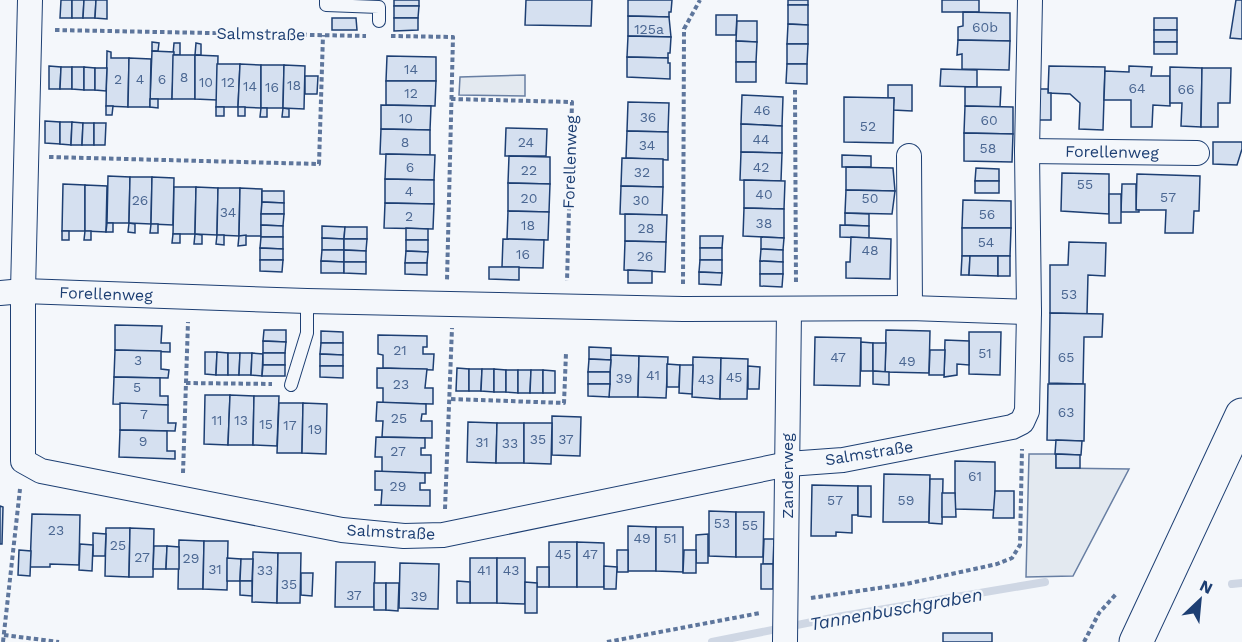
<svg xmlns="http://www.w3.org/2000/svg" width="1242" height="642" font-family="'Work Sans',sans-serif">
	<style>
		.green { fill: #e3e9f0; stroke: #687fa3; stroke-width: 1.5 }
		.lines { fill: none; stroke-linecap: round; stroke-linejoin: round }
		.stream { stroke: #cfd7e4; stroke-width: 8 }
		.building { fill: #d5e0f0; stroke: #1d3f73; stroke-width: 1.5 }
		.lane-casing { stroke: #1d3f73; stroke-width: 14 }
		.street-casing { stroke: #1d3f73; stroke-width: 26 }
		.secondary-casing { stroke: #1d3f73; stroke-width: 35 }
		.path { stroke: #5e769c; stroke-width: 4; stroke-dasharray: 4.5 3; stroke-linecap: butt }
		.lane { stroke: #f4f7fb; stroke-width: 12 }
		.street { stroke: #f4f7fb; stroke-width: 24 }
		.secondary { stroke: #f4f7fb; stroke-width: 33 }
		.labels { text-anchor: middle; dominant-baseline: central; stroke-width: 4.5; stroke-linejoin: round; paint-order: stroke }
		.number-label { font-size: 14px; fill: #4b6792 }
		.street-label { font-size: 16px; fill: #1d3f73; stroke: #f4f7fb }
		.water-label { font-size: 18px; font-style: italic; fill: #1d3f73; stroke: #f4f7fb }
	</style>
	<rect width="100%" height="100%" fill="#f4f7fb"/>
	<g class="green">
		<polygon points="525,75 525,96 459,95 460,77"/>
		<polygon points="1029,454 1056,454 1056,468 1129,469 1073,576 1026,577"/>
	</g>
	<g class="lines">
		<g class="stream">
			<polyline points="1232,584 1242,583"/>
			<polyline points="712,642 837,617 1045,582"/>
		</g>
	</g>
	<g class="building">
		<polygon points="61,0 72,0 72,18 60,18"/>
		<polygon points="72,0 84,0 83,18 72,18"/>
		<polygon points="84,0 96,0 95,18 83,18"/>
		<polygon points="96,0 107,0 107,19 95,18"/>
		<rect x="394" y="0" width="25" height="6"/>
		<polygon points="526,0 592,0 591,26 525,25"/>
		<polygon points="628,0 672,0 671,12 669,12 669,17 628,16"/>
		<rect x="788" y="0" width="20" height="5"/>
		<rect x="942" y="0" width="37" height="12"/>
		<polygon points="1236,0 1242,0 1242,39 1230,38"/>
		<polygon points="788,5 808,5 808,25 788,24"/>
		<polygon points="394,6 419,6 418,18 394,18"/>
		<polygon points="963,12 1010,13 1010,41 958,40 958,27 963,26"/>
		<polygon points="716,15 737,15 736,35 716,35"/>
		<polygon points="628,16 669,17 671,37 628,36"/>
		<polygon points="332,18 356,18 357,30 332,30"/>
		<polygon points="394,18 418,18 418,30 394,31"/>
		<rect x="1154" y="18" width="23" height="12"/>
		<polygon points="737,21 757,21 757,42 736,41"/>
		<polygon points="788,24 808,25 808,44 787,44"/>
		<rect x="1154" y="30" width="23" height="12"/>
		<polygon points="628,36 671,37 670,53 668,53 668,58 627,57"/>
		<polygon points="958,40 1010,41 1009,70 962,69 962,54 957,55"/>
		<polygon points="736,41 757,42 756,62 736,62"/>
		<polygon points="152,42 159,43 158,51 152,51"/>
		<rect x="1154" y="42" width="23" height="12"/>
		<polygon points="174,43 180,43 180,55 173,55"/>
		<polygon points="196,43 201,44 201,55 195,55"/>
		<polygon points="787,44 808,44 807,64 787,64"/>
		<polygon points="107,51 111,52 111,58 129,58 128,107 106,106"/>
		<polygon points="152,51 174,52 172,99 150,99"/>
		<polygon points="173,55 195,55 195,99 172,99"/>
		<polygon points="195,55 218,56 217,100 195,99"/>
		<polygon points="387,56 436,57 436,81 386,81"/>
		<polygon points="627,57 668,58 668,63 670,63 670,79 627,77"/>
		<polygon points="129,58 151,59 150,107 128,107"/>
		<rect x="736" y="62" width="20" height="20"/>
		<polygon points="217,64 240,64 238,107 216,107"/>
		<polygon points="240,64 261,65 261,108 238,107"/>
		<polygon points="787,64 807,64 807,84 786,83"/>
		<polygon points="261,65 284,65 283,108 261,108"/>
		<polygon points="284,65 305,66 304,109 283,108"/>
		<polygon points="49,66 61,67 60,89 49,89"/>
		<polygon points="1049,66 1105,67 1103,130 1079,129 1080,103 1070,94 1048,93"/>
		<polygon points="1129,66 1152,67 1151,76 1170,76 1170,106 1153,105 1152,127 1131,127 1131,100 1104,100 1105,71 1129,72"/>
		<polygon points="61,67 72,67 72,89 60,89"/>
		<polygon points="72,67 84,67 84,90 72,89"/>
		<polygon points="84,67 95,68 95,90 84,90"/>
		<polygon points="1170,67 1202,68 1201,127 1181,126 1182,103 1170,103"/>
		<polygon points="95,68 107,68 106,91 95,90"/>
		<polygon points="1202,68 1231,68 1230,103 1218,103 1218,127 1201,127"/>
		<polygon points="941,69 977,70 977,87 940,86"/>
		<polygon points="305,76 318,76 317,94 305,94"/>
		<polygon points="386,81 436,81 435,106 386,105"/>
		<polygon points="888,85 912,85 912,111 893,110 894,98 888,98"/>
		<polygon points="965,87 1001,87 1000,107 965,106"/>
		<polygon points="1035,89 1048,89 1048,93 1051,93 1051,120 1034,120"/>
		<polygon points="742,95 783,97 782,126 741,124"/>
		<polygon points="844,97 894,98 893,143 844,142"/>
		<polygon points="150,99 158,99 158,108 150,107"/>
		<polygon points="628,102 669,103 668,132 627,131"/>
		<polygon points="381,105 431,106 430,130 381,129"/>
		<polygon points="106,106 113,106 112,115 106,115"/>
		<polygon points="965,106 1013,107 1013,134 964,133"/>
		<rect x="216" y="107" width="8" height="9"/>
		<rect x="238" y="107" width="7" height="9"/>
		<polygon points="261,108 267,108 267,117 260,117"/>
		<polygon points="283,108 289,109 289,117 282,117"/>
		<polygon points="45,121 60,122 60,144 45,143"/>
		<polygon points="60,122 72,122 71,145 60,144"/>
		<polygon points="72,122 83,123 82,145 71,145"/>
		<polygon points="83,123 94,123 94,145 82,145"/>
		<polygon points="94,123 106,123 105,145 94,145"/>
		<polygon points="741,124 782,126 782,153 741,152"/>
		<polygon points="506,128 547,129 546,156 505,156"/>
		<polygon points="381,129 430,130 430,155 380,154"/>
		<polygon points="627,131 668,132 668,160 626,158"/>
		<polygon points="964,133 1013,134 1012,162 964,161"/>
		<polygon points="1213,142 1242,142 1242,149 1237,165 1213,164"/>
		<polygon points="741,152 782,153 781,181 740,180"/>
		<polygon points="386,154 435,155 434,180 385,179"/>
		<polygon points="842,155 871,156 871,167 842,167"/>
		<polygon points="509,156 550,157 550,184 508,183"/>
		<polygon points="622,158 663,159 663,187 621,186"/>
		<polygon points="846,167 893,168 895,191 846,190"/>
		<polygon points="976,168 999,169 999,181 975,181"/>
		<polygon points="1062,173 1109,174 1109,214 1061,211"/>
		<polygon points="1137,174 1200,176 1199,211 1194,211 1193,233 1165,233 1166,210 1136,210"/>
		<polygon points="108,176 130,177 129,223 107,223"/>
		<polygon points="130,177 152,177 151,224 129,223"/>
		<polygon points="152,177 174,178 173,225 151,224"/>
		<polygon points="385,179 434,180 434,204 385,203"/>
		<polygon points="744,180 785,181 784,209 744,208"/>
		<rect x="975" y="181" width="24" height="12"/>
		<polygon points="508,183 550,184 549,212 508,211"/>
		<polygon points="63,184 85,185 85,231 62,231"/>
		<polygon points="1122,184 1136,184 1136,210 1139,210 1139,212 1121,212"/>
		<polygon points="85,185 107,186 106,232 85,231"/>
		<polygon points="621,186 663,187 662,215 620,214"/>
		<polygon points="174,187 196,187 195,234 173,234"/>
		<polygon points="196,187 218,188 217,235 195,234"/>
		<polygon points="218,188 240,188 239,236 217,235"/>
		<polygon points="240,188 262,189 261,236 239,236"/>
		<polygon points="846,190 895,191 892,214 845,213"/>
		<polygon points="262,191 284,191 284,203 262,202"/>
		<rect x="1109" y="194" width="12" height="29"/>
		<polygon points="963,200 1011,201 1011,228 962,228"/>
		<polygon points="262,202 284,203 284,214 261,214"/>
		<polygon points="385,203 434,204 433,229 384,228"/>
		<polygon points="744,208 784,209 784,238 743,236"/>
		<polygon points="508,211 549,212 548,240 507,239"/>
		<polygon points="845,213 869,214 869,226 845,225"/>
		<polygon points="261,214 284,214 283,226 261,225"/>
		<polygon points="625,214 667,215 666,242 625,241"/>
		<polygon points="107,223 113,223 113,232 106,232"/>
		<polygon points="129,223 135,224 135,233 128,232"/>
		<polygon points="151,224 158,224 158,233 150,233"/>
		<polygon points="261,225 283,226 283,237 261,237"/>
		<polygon points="840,225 869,226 869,238 840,237"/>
		<polygon points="322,226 345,227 344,239 322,238"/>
		<polygon points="345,227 367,227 367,239 344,239"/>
		<polygon points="406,228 428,229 428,240 406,240"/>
		<polygon points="962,228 1011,228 1010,256 962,256"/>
		<rect x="62" y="231" width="7" height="9"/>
		<polygon points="85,231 91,231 91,240 84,240"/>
		<polygon points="173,234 180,234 180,243 172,243"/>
		<polygon points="195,234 202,235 202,244 194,244"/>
		<polygon points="217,235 224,235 224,245 216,244"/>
		<polygon points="246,235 246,245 238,246 239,236"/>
		<polygon points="700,236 723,236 722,248 700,248"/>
		<polygon points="261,237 283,237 283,249 260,248"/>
		<polygon points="761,237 784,238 783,250 761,249"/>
		<polygon points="851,237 891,239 890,279 846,278 846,262 850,262"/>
		<polygon points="322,238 344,239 344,250 322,250"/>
		<polygon points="344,239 367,239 366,251 344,250"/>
		<polygon points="503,239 544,240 543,268 502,267"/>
		<polygon points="406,240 428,240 428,252 406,251"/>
		<polygon points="625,241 666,242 665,272 624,270"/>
		<polygon points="1069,242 1106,243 1105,276 1088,275 1087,314 1050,313 1050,265 1068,265"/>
		<polygon points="260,248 283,249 283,260 260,260"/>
		<rect x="700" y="248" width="22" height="12"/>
		<polygon points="761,249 783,250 783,262 760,261"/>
		<polygon points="322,250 344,250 344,262 321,261"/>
		<polygon points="344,250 366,251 366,262 344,262"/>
		<polygon points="406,251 428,252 427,263 405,263"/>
		<polygon points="962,256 970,256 969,275 961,275"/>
		<polygon points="970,256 998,256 998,276 969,275"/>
		<rect x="998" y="256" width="12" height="20"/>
		<polygon points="260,260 283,260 282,272 260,271"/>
		<polygon points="700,260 722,260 722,273 699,272"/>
		<polygon points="321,261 344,262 344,273 321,273"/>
		<polygon points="760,261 783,262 783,274 760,274"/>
		<polygon points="344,262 366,262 366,274 344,273"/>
		<polygon points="405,263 427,263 427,275 405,274"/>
		<polygon points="489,267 519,267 519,280 489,279"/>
		<polygon points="628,270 652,271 652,283 628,283"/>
		<polygon points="699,272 722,273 721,285 699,284"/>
		<polygon points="760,274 783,274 782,287 760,286"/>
		<polygon points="1050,313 1103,314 1102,337 1084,337 1083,384 1049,383"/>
		<polygon points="115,325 162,326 161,343 170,343 170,352 115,350"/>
		<polygon points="264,330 286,330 286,342 263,341"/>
		<polygon points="886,330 930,331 929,373 885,372"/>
		<polygon points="321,331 343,332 343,343 321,343"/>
		<polygon points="969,332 1001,332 1000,375 969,374"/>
		<polygon points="378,335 427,336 427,347 423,347 423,354 434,354 433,370 383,368 383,355 378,354"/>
		<polygon points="815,337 861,338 860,386 814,385"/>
		<polygon points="945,340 969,341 969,365 957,364 957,375 944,377"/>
		<polygon points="263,341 286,342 285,353 263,353"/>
		<polygon points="861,342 873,343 873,371 861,371"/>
		<polygon points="321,343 343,343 343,355 320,354"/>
		<polygon points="873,343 886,343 885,372 873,371"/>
		<polygon points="589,347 611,348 611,360 589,359"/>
		<polygon points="115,350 161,351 161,369 169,370 168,378 114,377"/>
		<polygon points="930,350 945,350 944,375 929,375"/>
		<polygon points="205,352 217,352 216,375 205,374"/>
		<polygon points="217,352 228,353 228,375 216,375"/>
		<polygon points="228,353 240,353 239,375 228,375"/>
		<polygon points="240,353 252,353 251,375 239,375"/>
		<polygon points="252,353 263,354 262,376 251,375"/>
		<polygon points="285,353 285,365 263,365 263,353"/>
		<polygon points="320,354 343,355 343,366 320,366"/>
		<polygon points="611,355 639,356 638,397 609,397"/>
		<polygon points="639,356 668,357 666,398 638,397"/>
		<polygon points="693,357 721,358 720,399 692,397"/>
		<polygon points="721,358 748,359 747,399 720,399"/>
		<polygon points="589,359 611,360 610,372 588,372"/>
		<polygon points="667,364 680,365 679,387 667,387"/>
		<polygon points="263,365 285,365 285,376 262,376"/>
		<polygon points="680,365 693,365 692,394 679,393"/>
		<polygon points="320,366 343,366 343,378 320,377"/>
		<polygon points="748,366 760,367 759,389 748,389"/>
		<polygon points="377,368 427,369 425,388 433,388 433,404 383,403 383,388 377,388"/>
		<polygon points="457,368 469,369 469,391 456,391"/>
		<polygon points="469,369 482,369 481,391 469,391"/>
		<polygon points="482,369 494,369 494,392 481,391"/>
		<polygon points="494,369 506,370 506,392 494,392"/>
		<polygon points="506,370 518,370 518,393 506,392"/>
		<polygon points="518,370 531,370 530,393 518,393"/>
		<polygon points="531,370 543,370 543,393 530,393"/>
		<polygon points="543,370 555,371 555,393 543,393"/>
		<polygon points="873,371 889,372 889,385 873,384"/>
		<rect x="588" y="372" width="22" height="12"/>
		<polygon points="114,377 160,378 160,396 168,396 168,405 113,404"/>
		<polygon points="588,384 610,384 609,397 588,396"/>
		<polygon points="1048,384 1085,384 1084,441 1047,440"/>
		<polygon points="205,395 230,395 228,445 204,444"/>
		<polygon points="230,395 254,396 253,445 228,445"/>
		<polygon points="254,396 279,396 277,446 253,445"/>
		<polygon points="377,402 426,404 426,414 422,414 421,421 432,421 432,438 382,437 383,421 376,421"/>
		<polygon points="120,403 168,405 168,423 176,423 175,431 120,430"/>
		<polygon points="279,403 303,403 302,453 277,453"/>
		<polygon points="303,403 327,404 326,454 302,453"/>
		<polygon points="552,416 581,417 580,456 552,455"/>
		<polygon points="468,422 497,423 496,463 467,462"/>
		<polygon points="497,423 524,423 524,463 496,463"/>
		<polygon points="524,423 552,423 551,464 524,463"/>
		<polygon points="120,430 167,431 167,451 175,451 175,459 119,457"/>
		<polygon points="376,437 425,438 425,448 421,448 421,455 431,455 431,473 382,472 382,457 375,457"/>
		<polygon points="1056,440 1082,441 1081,455 1055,454"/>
		<polygon points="1056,454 1080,455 1080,468 1056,468"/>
		<polygon points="955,461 995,462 995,510 955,509"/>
		<polygon points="375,471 425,473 425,483 420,483 420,490 430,490 430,506 374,505 381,505 382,490 375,490"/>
		<polygon points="884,474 930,475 929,522 883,522"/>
		<polygon points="930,479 943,479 942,524 929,523"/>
		<polygon points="812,485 858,486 858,515 852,515 852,533 836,532 836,536 811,536"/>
		<polygon points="858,486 871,486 871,517 858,516"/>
		<polygon points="995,491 1014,491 1014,518 993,518"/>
		<polygon points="942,493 955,493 956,517 942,517"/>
		<polygon points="0,506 3,507 2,544 0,544"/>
		<polygon points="709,511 736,512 736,557 709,556"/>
		<polygon points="736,512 764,512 763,557 736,557"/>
		<polygon points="32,514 80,515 79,565 50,564 50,567 30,567"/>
		<polygon points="628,526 656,527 656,571 628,571"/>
		<polygon points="656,527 683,527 683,572 656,571"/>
		<polygon points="106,528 130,528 129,577 105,576"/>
		<polygon points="130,528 154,529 153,577 129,577"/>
		<polygon points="93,533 106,534 105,556 93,556"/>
		<polygon points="708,534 708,563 696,563 696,535"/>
		<polygon points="764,539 774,539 773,564 763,564"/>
		<polygon points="179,540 204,541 203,589 178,589"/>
		<polygon points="204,541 228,541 227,590 203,589"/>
		<rect x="549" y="542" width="28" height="45"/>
		<polygon points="577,542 604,543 604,587 577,587"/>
		<polygon points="80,544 93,545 92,571 79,570"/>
		<polygon points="154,546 167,546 166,569 153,569"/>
		<polygon points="167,546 179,547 179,569 166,569"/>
		<polygon points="19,550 31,551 30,576 18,575"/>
		<rect x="617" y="550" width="11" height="22"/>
		<polygon points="684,550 696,550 696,573 683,573"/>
		<polygon points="253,552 278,553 277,603 252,602"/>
		<polygon points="278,553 301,553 300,603 277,603"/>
		<polygon points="227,558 241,559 240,581 227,581"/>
		<rect x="470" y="558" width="27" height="45"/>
		<polygon points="497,558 525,558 525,604 497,603"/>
		<polygon points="241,559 253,559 252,581 240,581"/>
		<polygon points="336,562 375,562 374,607 335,607"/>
		<polygon points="400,563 439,564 438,609 399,608"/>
		<rect x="761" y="564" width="12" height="25"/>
		<polygon points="604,566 617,567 616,589 604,589"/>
		<rect x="537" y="567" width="12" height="20"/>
		<polygon points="301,573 313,573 312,596 301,595"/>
		<polygon points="240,581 252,581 252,596 240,595"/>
		<polygon points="457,581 470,582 470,603 457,603"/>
		<polygon points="525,582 537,583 537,613 525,613"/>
		<rect x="374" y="583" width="12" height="27"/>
		<polygon points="386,583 399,583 398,611 386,610"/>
		<rect x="943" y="633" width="49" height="9"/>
	</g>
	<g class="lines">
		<defs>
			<g id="lane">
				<polyline points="326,0 326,5 379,7 379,21"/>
				<polyline points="291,385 307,333 307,301"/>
			</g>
			<g id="street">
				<polyline points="30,0 23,291 23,461 41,471 342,530 404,536 443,535 788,464 843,460 1012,427 1022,422 1027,411 1029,312"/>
				<polyline points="1027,151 1197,153"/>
				<polyline points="909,156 910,308"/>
				<polyline points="0,293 23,291 307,301 683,309 910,308 1029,312 1027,151 1030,0"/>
				<polyline points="785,642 789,310"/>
			</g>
			<polyline id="secondary" points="1136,642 1242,415"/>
		</defs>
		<use href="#lane" class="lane-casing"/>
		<use href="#street" class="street-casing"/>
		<use href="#secondary" class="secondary-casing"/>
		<g class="path">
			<polyline points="55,30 366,36"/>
			<polyline points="391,36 453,37 447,280"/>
			<polyline points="795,90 796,285"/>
			<polyline points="451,99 572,102 567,281"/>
			<polyline points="49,157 319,164 323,35"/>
			<polyline points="683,284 684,29 700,0"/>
			<polyline points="186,383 272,384"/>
			<polyline points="451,399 564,403 566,353"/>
			<polyline points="183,473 188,322"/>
			<polyline points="445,509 452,328"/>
			<polyline points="811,598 906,584 997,564 1012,558 1020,545 1022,449"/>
			<polyline points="4,635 59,642"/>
			<polyline points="3,642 20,489"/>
			<polyline points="607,642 760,613"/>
			<polyline points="1084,642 1099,613 1117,593"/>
		</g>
		<use href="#lane" class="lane"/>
		<use href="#street" class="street"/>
		<use href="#secondary" class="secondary"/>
	</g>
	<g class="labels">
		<g class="number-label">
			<text x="985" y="27">60b</text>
			<text x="649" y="29">125a</text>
			<text x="411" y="69">14</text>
			<text x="184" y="77">8</text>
			<text x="118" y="79">2</text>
			<text x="140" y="79">4</text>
			<text x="162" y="79">6</text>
			<text x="206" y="82">10</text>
			<text x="228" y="82">12</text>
			<text x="294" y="85">18</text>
			<text x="250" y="86">14</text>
			<text x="272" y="87">16</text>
			<text x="1137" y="88">64</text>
			<text x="1186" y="89">66</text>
			<text x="411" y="93">12</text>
			<text x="762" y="110">46</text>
			<text x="648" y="117">36</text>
			<text x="406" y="118">10</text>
			<text x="989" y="120">60</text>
			<text x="868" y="126">52</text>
			<text x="761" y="139">44</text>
			<text x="405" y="142">8</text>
			<text x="526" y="142">24</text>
			<text x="647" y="145">34</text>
			<text x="988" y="148">58</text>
			<text x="410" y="167">6</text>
			<text x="761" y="167">42</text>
			<text x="529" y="170">22</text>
			<text x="642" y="172">32</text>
			<text x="1085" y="184">55</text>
			<text x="409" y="191">4</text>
			<text x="764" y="194">40</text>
			<text x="1168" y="197">57</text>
			<text x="529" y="198">20</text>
			<text x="870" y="198">50</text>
			<text x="140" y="200">26</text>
			<text x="641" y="200">30</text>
			<text x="228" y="212">34</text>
			<text x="987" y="214">56</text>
			<text x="409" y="216">2</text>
			<text x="764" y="223">38</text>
			<text x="528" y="225">18</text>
			<text x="646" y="228">28</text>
			<text x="986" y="242">54</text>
			<text x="870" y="250">48</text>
			<text x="523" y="254">16</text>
			<text x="645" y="256">26</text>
			<text x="1069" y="294">53</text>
			<text x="400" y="350">21</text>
			<text x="985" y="353">51</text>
			<text x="838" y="357">47</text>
			<text x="1066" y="357">65</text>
			<text x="138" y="360">3</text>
			<text x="907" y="361">49</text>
			<text x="653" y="375">41</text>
			<text x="734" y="377">45</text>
			<text x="624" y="378">39</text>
			<text x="706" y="379">43</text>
			<text x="401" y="384">23</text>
			<text x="137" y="387">5</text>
			<text x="1066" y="412">63</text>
			<text x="144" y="414">7</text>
			<text x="399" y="418">25</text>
			<text x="217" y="420">11</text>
			<text x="241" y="420">13</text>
			<text x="266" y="424">15</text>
			<text x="290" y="425">17</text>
			<text x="315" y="429">19</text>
			<text x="538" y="439">35</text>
			<text x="566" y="439">37</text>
			<text x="143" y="441">9</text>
			<text x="482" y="442">31</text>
			<text x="510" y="443">33</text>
			<text x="398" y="451">27</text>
			<text x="975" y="476">61</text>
			<text x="398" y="486">29</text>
			<text x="835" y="500">57</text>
			<text x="906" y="500">59</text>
			<text x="722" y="523">53</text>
			<text x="750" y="525">55</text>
			<text x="56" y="530">23</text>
			<text x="642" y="538">49</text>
			<text x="670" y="538">51</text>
			<text x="118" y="545">25</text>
			<text x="563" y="554">45</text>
			<text x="590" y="554">47</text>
			<text x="142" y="557">27</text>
			<text x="191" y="558">29</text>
			<text x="215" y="569">31</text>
			<text x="265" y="570">33</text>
			<text x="484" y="570">41</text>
			<text x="511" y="570">43</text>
			<text x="289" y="584">35</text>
			<text x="354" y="595">37</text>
			<text x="419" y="596">39</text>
		</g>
		<g class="street-label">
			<text transform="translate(261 34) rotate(1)">Salmstraße</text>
			<text transform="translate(1112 152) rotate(1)">Forellenweg</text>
			<text transform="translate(570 162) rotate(-88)">Forellenweg</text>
			<text transform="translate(106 294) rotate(2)">Forellenweg</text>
			<text transform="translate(869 453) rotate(-9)">Salmstraße</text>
			<text transform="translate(787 476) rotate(-90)">Zanderweg</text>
			<text transform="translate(391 532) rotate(3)">Salmstraße</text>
		</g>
		<g class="water-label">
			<text transform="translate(896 609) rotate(-10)">Tannenbuschgraben</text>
		</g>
	</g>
	<g transform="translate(1200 600) rotate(26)" stroke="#f4f7fb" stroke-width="4.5" paint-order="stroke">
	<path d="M0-4.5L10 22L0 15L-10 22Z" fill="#1d3f73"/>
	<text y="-9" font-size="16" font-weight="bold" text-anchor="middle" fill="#1d3f73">N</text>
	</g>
</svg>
